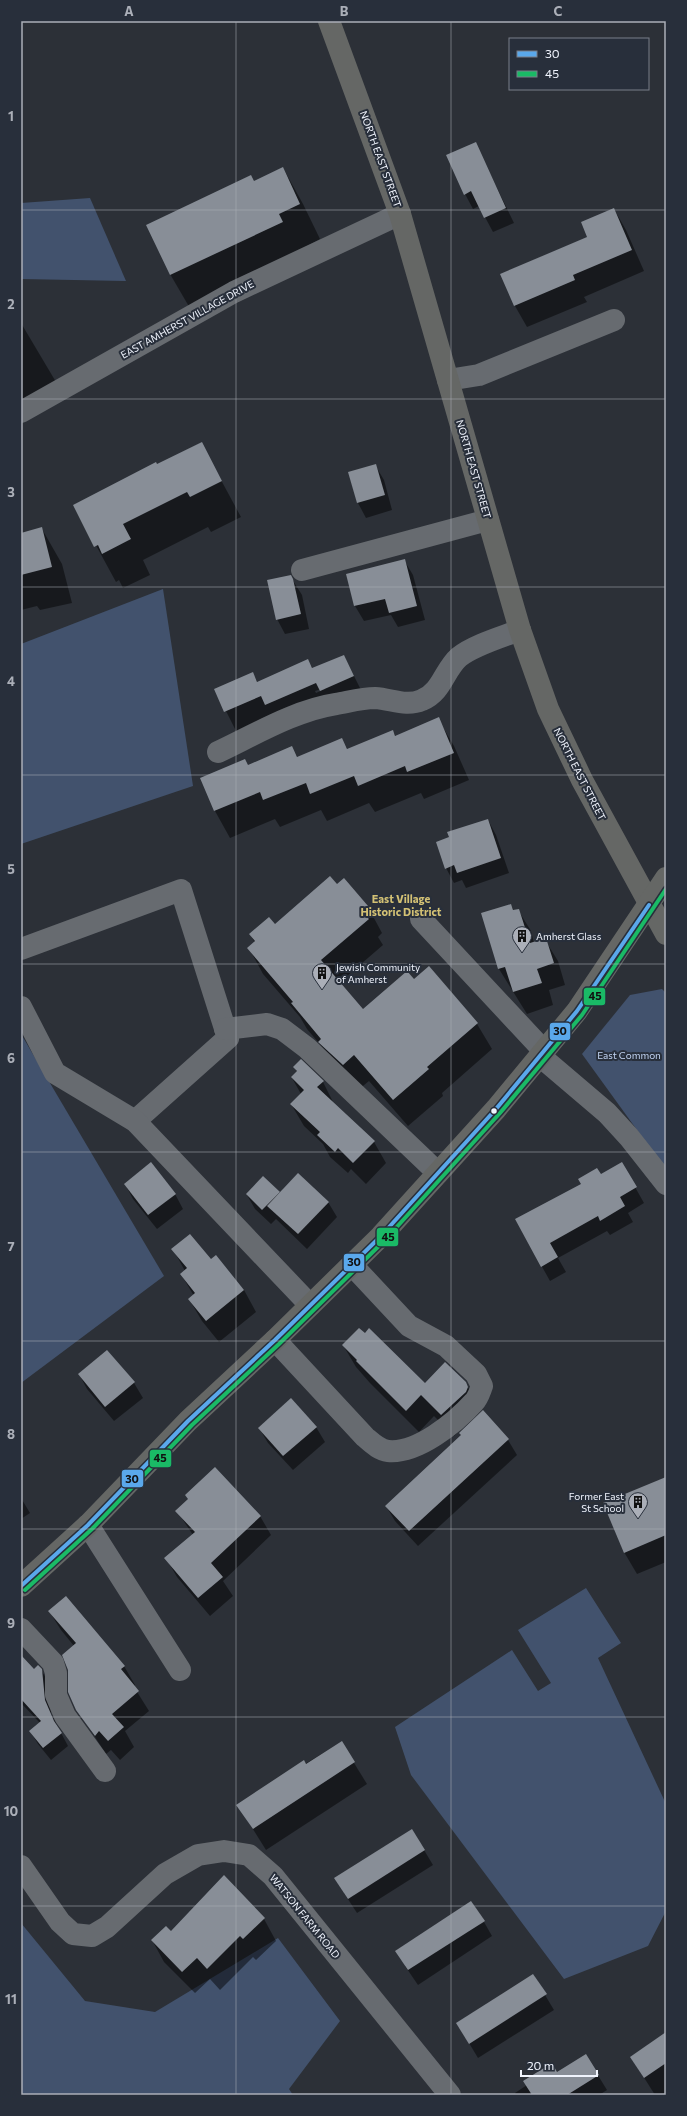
<svg xmlns="http://www.w3.org/2000/svg" width="687" height="2116" font-family="Commissioner,sans-serif">
	<style>
		.green { fill: #42526d }
		.shadow { fill: #0007; fill-rule: evenodd }
		.building { fill: #888e97 }
		.lines { fill: none; stroke-linecap: round; stroke-linejoin: round }
		.minor { stroke: #676b70; stroke-width: 22 }
		.major { stroke: #656765; stroke-width: 22 }
		.bus-1-casing { stroke: #282f3b; stroke-width: 7 }
		.bus-2-casing { stroke: #282f3b; stroke-width: 7 }
		.bus-1 { stroke: #5aa8eb; stroke-width: 4 }
		.bus-2 { stroke: #1aba66; stroke-width: 4 }
		.grid { fill: none; stroke: #abafb8; stroke-width: 1; stroke-opacity: 0.55 }
		.bus-dot { fill: #f0f4fd; stroke: #282f3b; stroke-width: 1.5 }
		.labels { text-anchor: middle; dominant-baseline: central; stroke-width: 4; stroke-linejoin: round; paint-order: stroke }
		.street-label { font-size: 10px; fill: #f0f4fd; stroke: #282f3b }
		.poi-label { font-size: 10px; fill: #f0f4fd; stroke: #282f3b; text-anchor: start }
		.park-label { font-size: 10px; fill: #c2d4f3; stroke: #282f3b }
		.neighbourhood-label { font-size: 11px; font-weight: bold; fill: #d3c174; stroke: #282f3b }
		.line-badge { stroke: #282f3b; stroke-width: 1.5 }
		.pale-badge-label { font-size: 11px; text-anchor: middle; font-weight: bold; fill: #111 }
		.neatline { fill: none; stroke: #abafb8; stroke-width: 1.5 }
		.grid-label { font-size: 13px; text-anchor: middle; font-weight: bold; fill: #abafb8 }
	</style>
	<rect width="100%" height="100%" fill="#2c3037"/>
	<g class="green">
		<polygon points="90,198 126,281 21,279 21,203"/>
		<polygon points="163,589 193,786 21,844 21,644"/>
		<polygon points="662,989 666,993 666,1170 582,1054 630,995"/>
		<polygon points="21,1034 164,1276 21,1383"/>
		<polygon points="586,1588 621,1643 598,1658 666,1804 666,1911 648,1946 564,1979 411,1775 395,1727 512,1650 538,1691 551,1683 518,1630"/>
		<polygon points="21,1923 85,2001 155,2012 278,1938 340,2021 289,2089 293,2095 21,2095"/>
	</g>
	<g class="shadow">
		<polygon points="475,143 514,223 493,232 479,206 473,209 465,194"/>
		<polygon points="283,168 303,204 320,239 191,310 170,274 254,182"/>
		<polygon points="614,209 626,230 644,271 584,297 587,302 527,327 515,306 501,274 588,237"/>
		<polygon points="21,323 56,382 21,408"/>
		<polygon points="201,443 241,517 211,532 208,527 143,560 150,575 123,588 119,580 116,582 74,505"/>
		<polygon points="375,465 384,480 392,510 366,518 358,503"/>
		<polygon points="42,529 62,564 72,603 40,610 37,606 21,610 21,534"/>
		<polygon points="404,560 413,575 425,620 398,627 391,615 364,621 355,606 347,575"/>
		<polygon points="290,576 302,595 309,629 285,634 277,619"/>
		<path d="M344,656l21,42 -128,35 -22,-44 38,-15 5,9 50,-22 5,8zM324,688l1,1 -9,4 -1,-2z"/>
		<polygon points="438,719 454,746 469,780 424,799 421,793 375,812 369,803 327,821 321,810 280,827 275,819 230,838 215,811 201,778 248,766 292,748 298,758 342,740 348,750 393,731 396,737"/>
		<polygon points="488,820 496,835 509,873 466,888 462,880 454,883 446,868"/>
		<polygon points="344,880 368,907 382,933 378,937 383,945 339,983 363,1010 414,980 477,1024 492,1049 442,1093 443,1096 408,1126 369,1081 358,1090 334,1067 323,1048 307,1029 300,1017 263,974 249,948 255,943 250,934 275,926"/>
		<polygon points="511,905 514,911 518,910 531,931 534,943 545,940 558,961 565,985 549,990 553,1005 527,1014 499,969"/>
		<polygon points="295,1068 323,1082 334,1104 374,1142 386,1163 366,1184 351,1169 348,1173 330,1157 323,1144 304,1126 291,1104 301,1094 292,1078 297,1072"/>
		<polygon points="622,1164 644,1203 628,1213 633,1222 610,1235 607,1231 558,1258 566,1272 550,1281 516,1220"/>
		<polygon points="125,1184 175,1194 183,1209 157,1229 133,1199"/>
		<polygon points="279,1192 328,1202 337,1217 307,1249 276,1219 271,1224 255,1209 247,1195"/>
		<polygon points="173,1249 211,1261 244,1290 256,1312 219,1342 202,1321 189,1299 194,1296 181,1274 185,1271"/>
		<polygon points="343,1345 425,1384 465,1382 480,1409 454,1436 434,1416 419,1432 370,1383 356,1367"/>
		<polygon points="107,1351 134,1383 143,1398 114,1421 87,1389 79,1374"/>
		<polygon points="316,1427 325,1442 293,1470 268,1443 259,1428"/>
		<polygon points="508,1440 517,1455 418,1546 395,1521 386,1506"/>
		<polygon points="666,1483 666,1562 637,1574 624,1552"/>
		<polygon points="21,1498 30,1513 21,1519"/>
		<polygon points="177,1511 260,1516 271,1535 223,1581 233,1596 210,1616 177,1577 166,1558 193,1535"/>
		<polygon points="49,1611 124,1666 135,1685 134,1687 149,1711 125,1731 134,1747 120,1760 111,1750 106,1754 77,1709 74,1646 61,1630"/>
		<polygon points="21,1656 34,1670 41,1670 49,1683 51,1714 68,1746 51,1760 38,1744 30,1731 40,1723 21,1703"/>
		<polygon points="341,1742 367,1784 266,1850 238,1805"/>
		<polygon points="424,1850 433,1865 357,1913 344,1893"/>
		<polygon points="264,1919 276,1941 256,1960 253,1957 220,1990 210,1979 195,1993 164,1962 152,1940 171,1932"/>
		<polygon points="484,1922 492,1936 418,1985 405,1966"/>
		<polygon points="533,1975 554,2010 478,2058 466,2038"/>
		<polygon points="666,2033 666,2093 655,2095 631,2057"/>
		<polygon points="586,2056 607,2090 599,2095 516,2095 515,2093 527,2085 557,2073"/>
	</g>
	<g class="building">
		<polygon points="476,142 506,208 484,218 471,191 464,195 446,155"/>
		<polygon points="283,167 300,204 279,214 283,222 170,275 146,225 251,175 254,181"/>
		<polygon points="614,208 632,250 573,275 575,280 514,306 500,274 587,237 581,222"/>
		<polygon points="202,442 222,481 190,497 187,492 123,524 131,539 102,554 98,545 94,547 73,505 156,462 157,464"/>
		<polygon points="376,464 385,495 357,503 348,472"/>
		<polygon points="42,527 52,567 21,575 21,533"/>
		<polygon points="405,559 417,606 389,613 385,599 354,606 346,574"/>
		<polygon points="291,575 293,579 301,614 276,620 267,580"/>
		<polygon points="344,655 354,676 320,691 316,683 265,705 261,696 224,712 214,689 253,672 257,682 308,659 312,668"/>
		<polygon points="439,717 454,753 407,772 405,766 358,786 354,776 310,794 306,783 263,800 260,792 214,811 200,778 245,759 248,765 292,746 297,757 342,738 347,749 393,730 395,736"/>
		<polygon points="488,819 501,858 457,873 454,865 445,869 436,842 449,837 447,832"/>
		<polygon points="330,876 337,884 344,878 368,906 362,912 369,919 321,960 363,1009 407,971 414,979 429,966 478,1023 427,1067 429,1069 393,1100 354,1055 343,1065 318,1042 321,1039 291,1003 293,1002 247,948 255,941 249,934 269,917 275,924"/>
		<polygon points="511,904 513,910 519,909 530,943 546,938 554,963 537,969 542,983 513,992 505,967 498,969 481,913"/>
		<polygon points="301,1059 324,1081 317,1087 375,1141 353,1163 338,1148 335,1152 317,1135 320,1132 290,1104 304,1090 291,1077 297,1071 293,1067"/>
		<polygon points="151,1162 176,1194 148,1215 124,1184"/>
		<polygon points="622,1162 637,1187 620,1197 625,1206 600,1221 598,1216 550,1243 558,1257 541,1267 515,1219 581,1184 578,1179 597,1168 601,1174"/>
		<polygon points="298,1173 329,1202 298,1234 267,1206"/>
		<polygon points="263,1176 280,1192 262,1210 246,1194"/>
		<polygon points="190,1234 211,1259 216,1255 244,1290 206,1321 188,1299 195,1293 180,1274 187,1268 171,1249"/>
		<polygon points="359,1328 365,1333 369,1328 425,1383 445,1362 466,1382 468,1387 466,1392 441,1415 421,1395 406,1411 356,1361 357,1360 342,1345"/>
		<polygon points="107,1350 135,1382 105,1407 78,1374"/>
		<polygon points="291,1398 317,1427 283,1456 258,1428"/>
		<polygon points="483,1410 509,1439 409,1531 385,1506 461,1435 459,1433"/>
		<polygon points="215,1467 261,1516 211,1563 223,1577 198,1598 164,1558 195,1532 175,1511 188,1499 185,1495"/>
		<polygon points="666,1477 666,1535 624,1553 603,1503"/>
		<polygon points="66,1596 125,1666 121,1669 139,1691 112,1714 124,1727 108,1741 99,1731 95,1736 76,1710 68,1692 68,1670 62,1655 76,1643 48,1611"/>
		<polygon points="21,1655 34,1669 38,1665 42,1669 45,1700 54,1721 62,1733 43,1748 29,1731 41,1721 21,1699"/>
		<polygon points="342,1741 355,1762 253,1829 236,1805 304,1760 306,1764"/>
		<polygon points="412,1829 425,1850 348,1899 334,1878"/>
		<polygon points="224,1875 265,1918 243,1939 240,1936 207,1969 197,1958 182,1972 151,1940 166,1926 171,1931"/>
		<polygon points="471,1901 485,1921 408,1970 395,1951"/>
		<polygon points="533,1974 547,1994 469,2044 456,2023"/>
		<polygon points="666,2032 666,2063 644,2078 630,2057"/>
		<polygon points="586,2054 599,2075 567,2095 532,2095 523,2081 552,2063 557,2072"/>
	</g>
	<g class="lines">
		<g class="minor">
			<polyline points="448,380 479,375 614,320"/>
			<polyline points="21,412 234,292 400,214"/>
			<polyline points="302,570 488,520"/>
			<path d="M218,752c36,-17 78,-42 118,-48 12,-2 26,-6 39,-6 17,1 31,9 47,2 20,-8 22,-30 37,-43 15,-12 43,-20 61,-27"/>
			<polyline points="421,919 544,1051"/>
			<polyline points="21,949 181,890 228,1038 135,1121"/>
			<polyline points="21,1007 55,1073 135,1121 310,1305"/>
			<polyline points="225,1029 267,1024 282,1029 307,1048 438,1173"/>
			<polyline points="540,1056 607,1113 629,1137 666,1184"/>
			<path d="M275,1340l90,97c7,6 14,13 23,14 29,3 67,-28 86,-49 4,-4 6,-11 8,-16l-6,-12 -30,-28 -37,-20 -57,-61"/>
			<polyline points="88,1525 180,1670"/>
			<polyline points="21,1629 53,1663 56,1673 56,1695 65,1716 105,1771"/>
			<polyline points="21,1866 60,1922 73,1934 92,1936 107,1927 165,1874 198,1855 224,1851 249,1855 273,1876 450,2095"/>
		</g>
		<g class="major">
			<polyline points="329,21 400,214 520,630 548,709 582,780 666,934"/>
			<polyline points="21,1586 88,1525 188,1421 275,1340 381,1236 496,1109 577,1011 666,878"/>
		</g>
		<defs>
			<polyline id="bus-1" points="21,1586 88,1525 188,1421 275,1340 381,1236 496,1109 577,1011 649,905"/>
			<polyline id="bus-2" points="25,1590 92,1529 192,1425 279,1344 385,1240 500,1113 582,1015 666,889"/>
		</defs>
		<use href="#bus-1" class="bus-1-casing"/>
		<use href="#bus-2" class="bus-2-casing"/>
		<use href="#bus-1" class="bus-1"/>
		<use href="#bus-2" class="bus-2"/>
	</g>
	<path class="grid" d="M236,21v2074M451,21v2074M21,210h645M21,399h645M21,587h645M21,775h645M21,964h645M21,1152h645M21,1341h645M21,1529h645M21,1717h645M21,1906h645"/>
	<defs>
		<symbol id="building-pin" viewBox="-11 -11 22 30"><path d="M0 17L-7.5 6A9.5 9.5 0 1 1 7.5 6Z" fill="#abafb8" stroke="#282f3b"/><path d="M-4-6H4V6H1V3H-1V6H-4ZM-2.5-4.3h1.7v1.8h-1.7ZM.8-4.3h1.7v1.8H.8ZM-2.5-1h1.7V.8h-1.7ZM.8-1h1.7V.8H.8Z" fill="#111"/></symbol>
	</defs>
	<g fill-rule="evenodd">
		<use href="#building-pin" x="511" y="925" width="22" height="30"/>
		<use href="#building-pin" x="311" y="962" width="22" height="30"/>
		<use href="#building-pin" x="627" y="1491" width="22" height="30"/>
	</g>
	<circle class="bus-dot" cx="494" cy="1111" r="3.5"/>
	<g class="labels">
		<g class="street-label">
			<text transform="translate(381 159) rotate(70)">NORTH EAST STREET</text>
			<text transform="translate(187 319) rotate(-29)">EAST AMHERST VILLAGE DRIVE</text>
			<text transform="translate(474 469) rotate(74)">NORTH EAST STREET</text>
			<text transform="translate(580 774) rotate(63)">NORTH EAST STREET</text>
			<text transform="translate(305 1916) rotate(51)">WATSON FARM ROAD</text>
		</g>
		<g class="poi-label">
			<text x="536" y="936">Amherst Glass</text>
			<text x="336" y="967">Jewish Community<tspan x="336" dy="12">of Amherst</tspan></text>
			<text x="624" y="1496" text-anchor="end">Former East<tspan x="624" dy="12">St School</tspan></text>
		</g>
		<g class="park-label">
			<text x="629" y="1055">East Common</text>
		</g>
		<g class="neighbourhood-label">
			<text x="401" y="898">East Village<tspan x="401" dy="13">Historic District</tspan></text>
		</g>
	</g>
	<g class="line-badge">
		<rect x="583" y="987" width="23" height="19" rx="4" fill="#1aba66"/>
		<rect x="549" y="1022" width="22" height="19" rx="4" fill="#5aa8eb"/>
		<rect x="376" y="1227" width="23" height="20" rx="4" fill="#1aba66"/>
		<rect x="343" y="1253" width="22" height="19" rx="4" fill="#5aa8eb"/>
		<rect x="149" y="1449" width="23" height="19" rx="4" fill="#1aba66"/>
		<rect x="121" y="1469" width="23" height="19" rx="4" fill="#5aa8eb"/>
	</g>
	<g class="pale-badge-label">
		<text x="595" y="1000">45</text>
		<text x="560" y="1035">30</text>
		<text x="388" y="1241">45</text>
		<text x="354" y="1266">30</text>
		<text x="160" y="1462">45</text>
		<text x="132" y="1483">30</text>
	</g>
	<rect width="687" height="2116" fill="none" stroke="#282f3b" stroke-width="44"/>
	<rect x="509" y="38" width="140" height="52" fill="#282f3b" stroke="#787e89"/>
	<rect x="517" y="51" width="20" height="6" fill="#5aa8eb" stroke="#787e89"/>
	<text x="545" y="58" font-size="12" fill="#f0f4fd">30</text>
	<rect x="517" y="71" width="20" height="6" fill="#1aba66" stroke="#787e89"/>
	<text x="545" y="78" font-size="12" fill="#f0f4fd">45</text>
	<path d="M521 2070v6h76v-6" fill="none" stroke="#f0f4fd" stroke-width="2"/>
	<text x="527" y="2070" font-size="12" fill="#f0f4fd" stroke="#282f3b" stroke-width="3" paint-order="stroke">20 m</text>
	<rect x="22" y="22" width="643" height="2072" class="neatline"/>
	<g class="grid-label">
		<text x="129" y="16">A</text>
		<text x="344" y="16">B</text>
		<text x="558" y="16">C</text>
		<text x="11" y="121">1</text>
		<text x="11" y="309">2</text>
		<text x="11" y="497">3</text>
		<text x="11" y="686">4</text>
		<text x="11" y="874">5</text>
		<text x="11" y="1063">6</text>
		<text x="11" y="1251">7</text>
		<text x="11" y="1439">8</text>
		<text x="11" y="1628">9</text>
		<text x="11" y="1816">10</text>
		<text x="11" y="2004">11</text>
	</g>
</svg>
